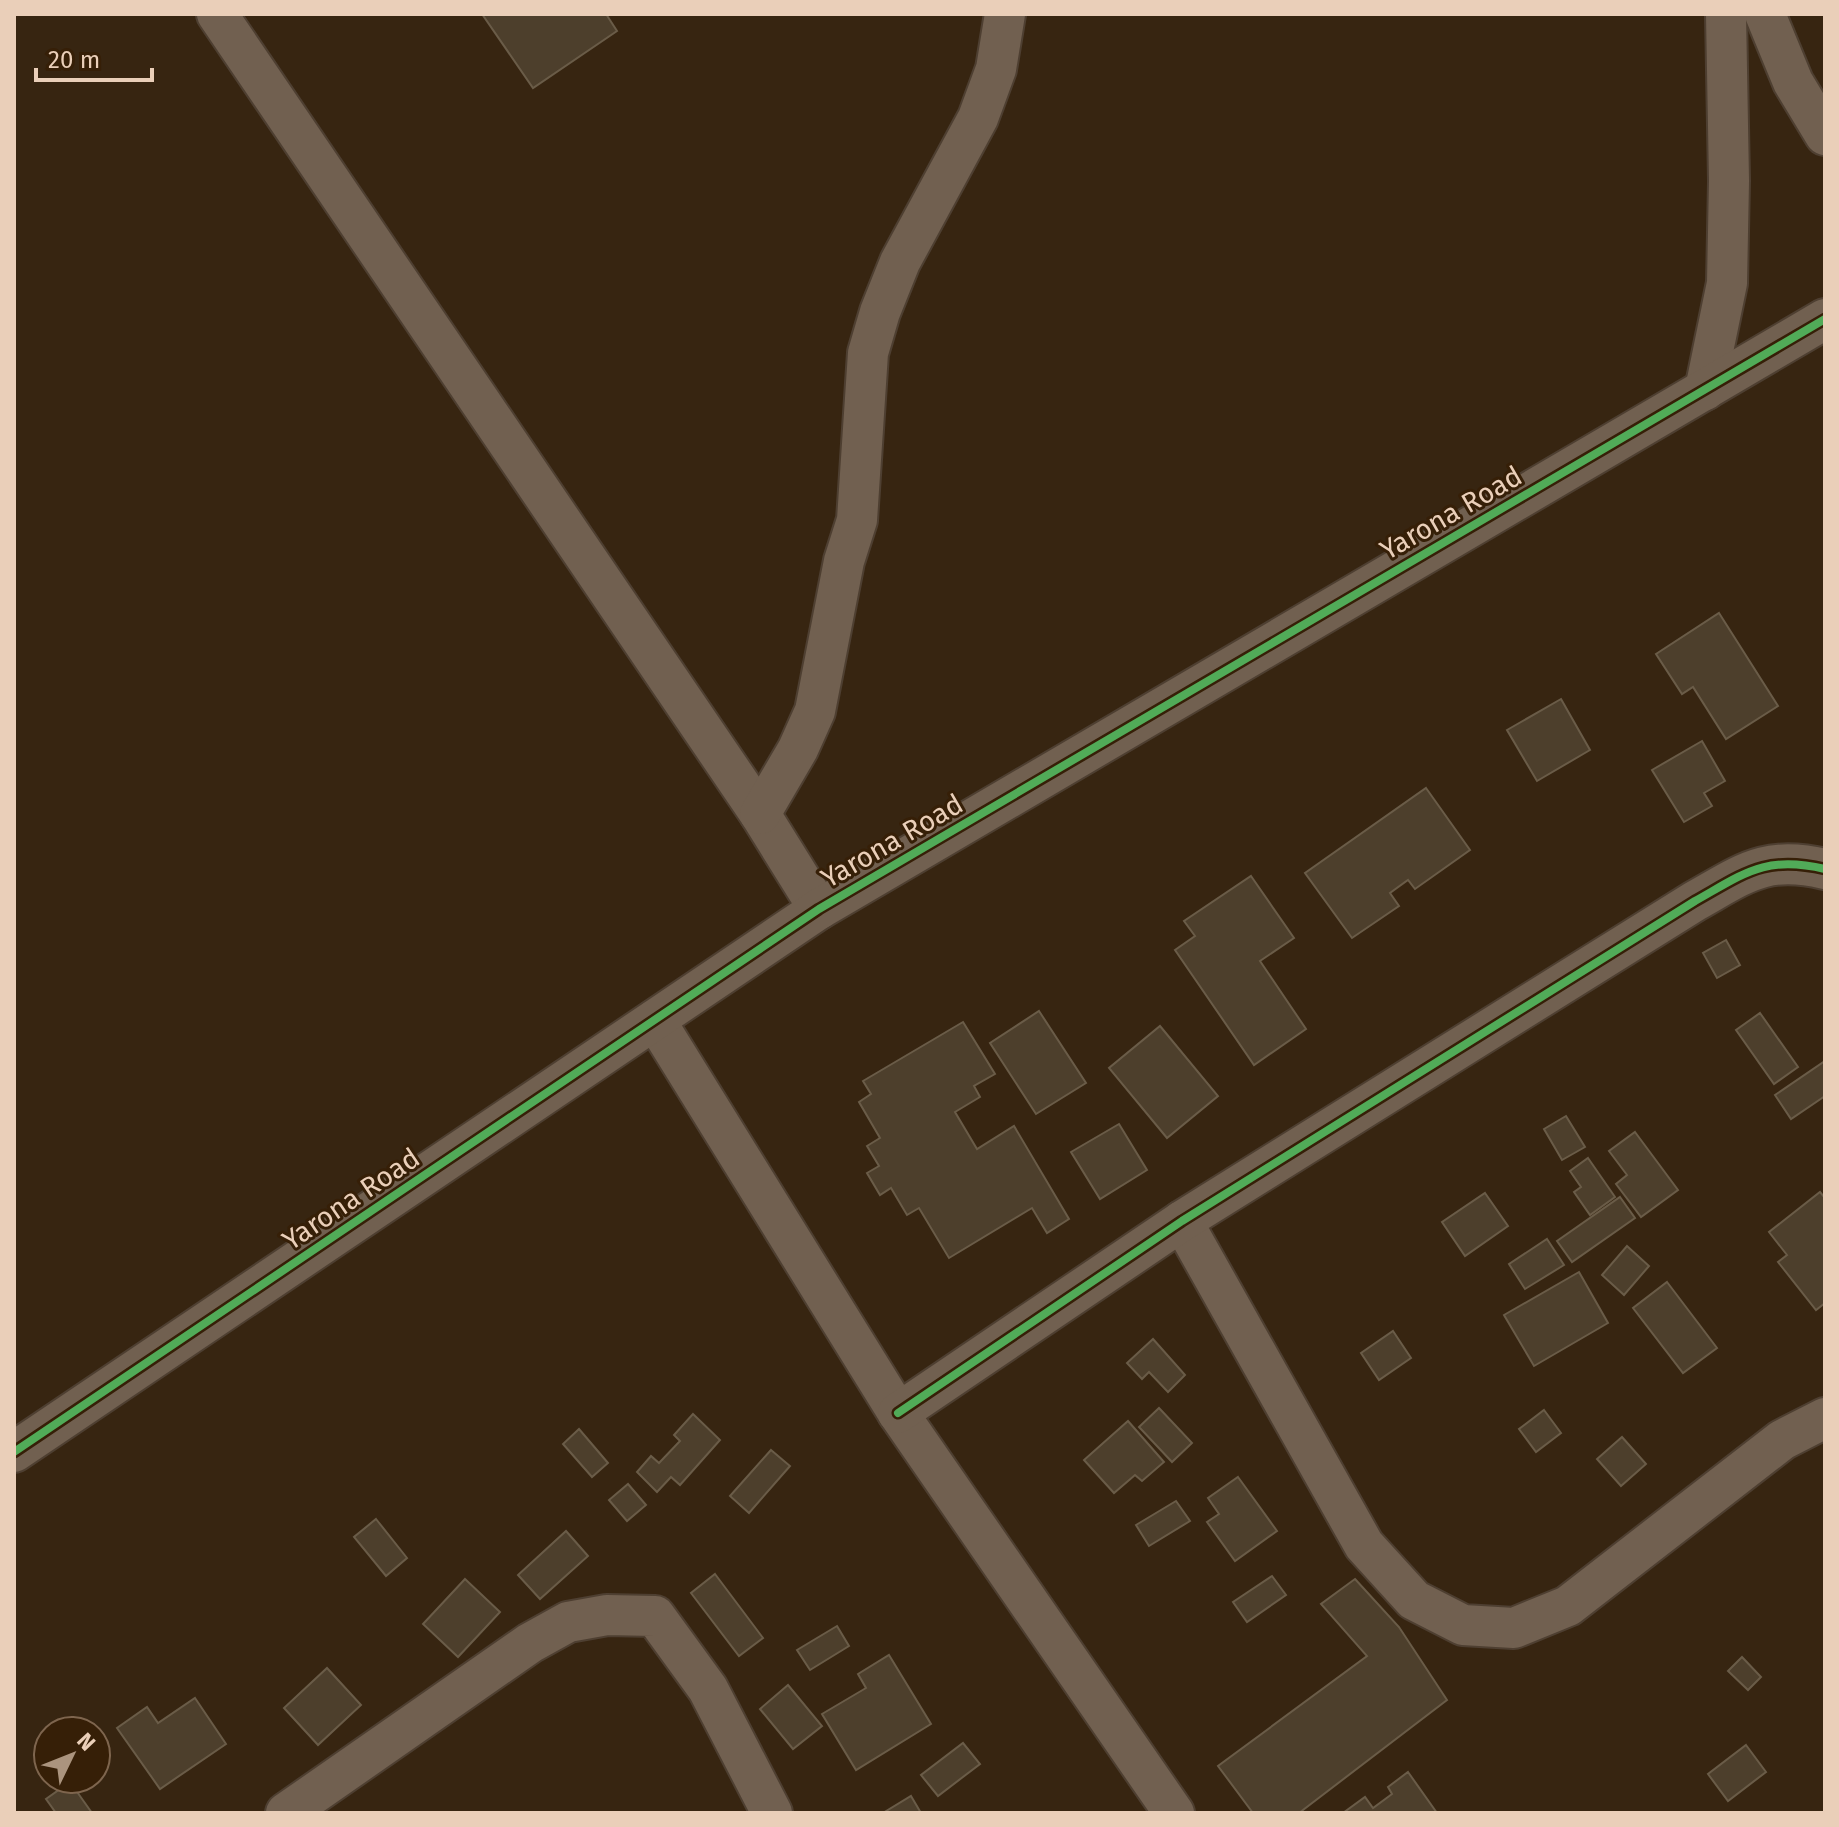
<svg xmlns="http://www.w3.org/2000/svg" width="1839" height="1827" font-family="'Fira Sans',sans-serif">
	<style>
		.building { fill: #4d3f2c; stroke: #6a5c48; stroke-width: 2 }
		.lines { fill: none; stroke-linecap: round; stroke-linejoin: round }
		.minor-casing { stroke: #4e3f31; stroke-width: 44 }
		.minor { stroke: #716050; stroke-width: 40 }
		.cycleway-casing { stroke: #361f07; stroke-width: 13 }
		.cycleway { stroke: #51ab58; stroke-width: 8 }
		.labels { text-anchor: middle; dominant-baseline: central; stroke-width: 6; stroke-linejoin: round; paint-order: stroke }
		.street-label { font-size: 28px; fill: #eacfb9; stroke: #361f07 }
	</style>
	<rect width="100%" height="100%" fill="#372511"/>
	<g class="building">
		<polygon points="482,14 606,14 617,31 533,88"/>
		<polygon points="1719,613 1778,706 1726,739 1693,687 1682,694 1656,654"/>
		<polygon points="1561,699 1590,750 1537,781 1507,730"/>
		<polygon points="1702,741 1725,781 1704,793 1712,806 1684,822 1652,770"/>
		<polygon points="1426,788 1470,850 1415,889 1408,880 1390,893 1399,906 1352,938 1305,873"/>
		<polygon points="1251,876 1294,938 1260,961 1306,1029 1254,1065 1175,950 1195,936 1184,921"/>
		<polygon points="1726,940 1740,965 1717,978 1703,953"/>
		<polygon points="1039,1011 1086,1083 1036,1114 990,1043"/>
		<polygon points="1760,1013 1798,1067 1774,1084 1736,1030"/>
		<polygon points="963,1022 995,1074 974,1086 980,1097 955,1112 977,1149 1014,1126 1069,1219 1047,1233 1032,1208 949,1258 919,1208 907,1215 891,1188 880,1195 867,1173 879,1166 867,1146 880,1138 859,1102 871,1094 863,1081"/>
		<polygon points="1160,1026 1218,1096 1167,1138 1109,1068"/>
		<polygon points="1825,1061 1825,1096 1791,1119 1775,1095"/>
		<polygon points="1566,1116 1585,1147 1562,1160 1544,1129"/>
		<polygon points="1119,1124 1147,1170 1100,1199 1071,1152"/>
		<polygon points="1635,1132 1678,1190 1641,1217 1616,1184 1627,1175 1609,1151"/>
		<polygon points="1588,1158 1615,1197 1590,1215 1574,1192 1581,1187 1570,1171"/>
		<polygon points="1820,1192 1825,1198 1825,1303 1816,1310 1778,1262 1787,1255 1769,1232"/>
		<polygon points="1485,1193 1508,1226 1465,1256 1442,1222"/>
		<polygon points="1620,1197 1635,1218 1572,1262 1557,1241"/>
		<polygon points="1547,1239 1564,1265 1525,1289 1509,1264"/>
		<polygon points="1627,1246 1649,1266 1624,1295 1602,1275"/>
		<polygon points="1579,1272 1608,1323 1534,1366 1504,1315"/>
		<polygon points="1667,1282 1717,1348 1683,1373 1633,1308"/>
		<polygon points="1393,1331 1411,1358 1379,1380 1361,1353"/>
		<polygon points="1153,1339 1185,1375 1168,1392 1149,1372 1142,1379 1127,1363"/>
		<polygon points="1159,1408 1192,1443 1172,1462 1139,1427"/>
		<polygon points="1544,1410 1561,1433 1536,1452 1519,1429"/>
		<polygon points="693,1414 720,1440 680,1485 671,1477 657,1492 637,1472 651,1456 659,1463 680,1441 674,1435"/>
		<polygon points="1128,1421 1164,1462 1142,1481 1135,1475 1114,1493 1084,1460"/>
		<polygon points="579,1429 608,1463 592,1477 563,1444"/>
		<polygon points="1622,1437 1646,1464 1621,1486 1597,1459"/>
		<polygon points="771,1450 790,1466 749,1513 730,1496"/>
		<polygon points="1238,1477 1277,1531 1235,1561 1207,1522 1219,1514 1208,1498"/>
		<polygon points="628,1484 646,1505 627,1521 609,1500"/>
		<polygon points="1176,1501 1190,1521 1149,1546 1136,1525"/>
		<polygon points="376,1519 407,1558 386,1576 354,1537"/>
		<polygon points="566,1531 588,1556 540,1599 518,1575"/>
		<polygon points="715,1574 763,1638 739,1656 691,1593"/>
		<polygon points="1272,1576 1286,1595 1247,1622 1233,1602"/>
		<polygon points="465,1579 500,1612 458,1657 423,1624"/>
		<polygon points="1355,1579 1399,1627 1447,1700 1299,1813 1253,1813 1218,1766 1367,1656 1321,1604"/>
		<polygon points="837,1626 849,1646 810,1670 797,1650"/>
		<polygon points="889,1655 931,1724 856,1770 822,1714 866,1688 858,1674"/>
		<polygon points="1742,1657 1761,1677 1748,1690 1728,1671"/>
		<polygon points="327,1668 361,1705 318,1745 284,1708"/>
		<polygon points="788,1685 822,1726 793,1749 760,1709"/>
		<polygon points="195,1698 226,1744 160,1789 117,1728 147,1707 158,1723"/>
		<polygon points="963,1743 980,1764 938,1796 921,1775"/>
		<polygon points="1746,1745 1766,1772 1728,1801 1708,1774"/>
		<polygon points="1408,1772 1437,1813 1343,1813 1365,1797 1373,1808 1392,1794 1388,1787"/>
		<polygon points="70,1782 92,1813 56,1813 46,1799"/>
		<polygon points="911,1796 921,1813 883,1813"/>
	</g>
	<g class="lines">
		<defs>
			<g id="minor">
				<polyline points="217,14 760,814 819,909"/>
				<polyline points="1765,14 1793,82 1825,135"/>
				<polyline points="1705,390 1727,283 1729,181 1726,14"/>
				<polyline points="760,814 798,749 815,711 844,561 857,520 868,353 880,312 900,262 978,118 996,69 1005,14"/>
				<polyline points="655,1020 898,1413 1174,1813"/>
				<polyline points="1182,1221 1364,1545 1414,1600 1463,1625 1514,1628 1568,1606 1782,1440 1825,1418"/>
				<path d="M898,1413l284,-192 513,-320c50,-28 70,-46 130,-32"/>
				<polyline points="14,1452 819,909 1825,319"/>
				<polyline points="286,1813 530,1643 568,1622 607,1615 655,1616 708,1689 772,1813"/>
			</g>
		</defs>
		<use href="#minor" class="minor-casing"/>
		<use href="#minor" class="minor"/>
		<defs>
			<g id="cycleway">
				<path d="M898,1413l284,-192 513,-320c50,-28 70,-46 130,-32"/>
				<polyline points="14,1452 819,909 1825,319"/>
			</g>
		</defs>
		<use href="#cycleway" class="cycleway-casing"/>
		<use href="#cycleway" class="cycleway"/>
	</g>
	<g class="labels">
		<g class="street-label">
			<text transform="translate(1451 513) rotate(-30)">Yarona Road</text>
			<text transform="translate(892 841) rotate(-30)">Yarona Road</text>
			<text transform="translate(351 1199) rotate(-34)">Yarona Road</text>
		</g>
	</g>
	<rect width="1839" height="1827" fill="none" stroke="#eacfb9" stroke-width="32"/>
	<g transform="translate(72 1755) rotate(47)"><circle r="38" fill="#361f07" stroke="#7e654e" stroke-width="2"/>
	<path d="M0-6L14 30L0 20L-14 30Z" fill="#ab947e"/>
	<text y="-12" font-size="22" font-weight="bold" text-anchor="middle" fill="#eacfb9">N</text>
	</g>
	<path d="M36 68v12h116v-12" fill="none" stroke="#eacfb9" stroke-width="4"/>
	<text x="48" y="68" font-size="24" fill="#eacfb9" stroke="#361f07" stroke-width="6" paint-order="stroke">20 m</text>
</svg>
